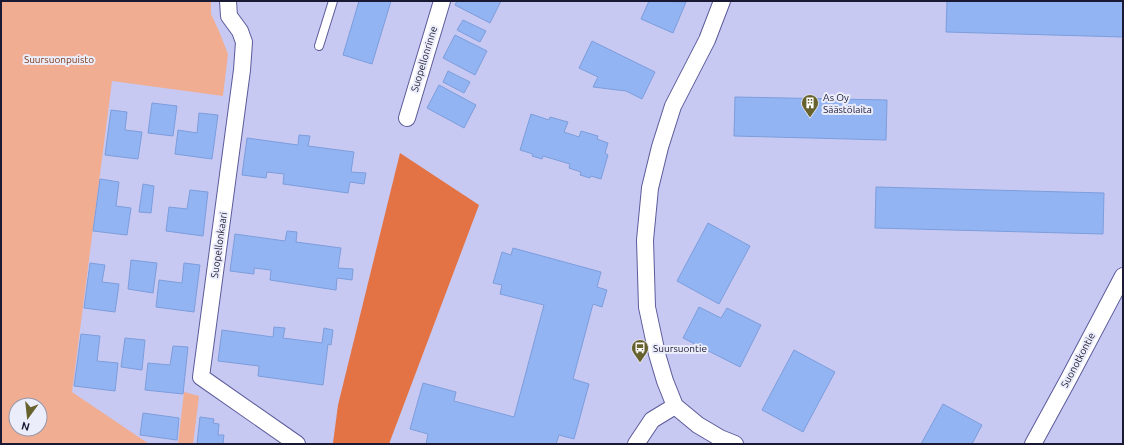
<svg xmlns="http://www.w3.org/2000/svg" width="1124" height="445" font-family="Ubuntu,sans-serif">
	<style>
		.green { fill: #f1ad92; fill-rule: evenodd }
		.forest { fill: #e37344 }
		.building { fill: #92b4f3; stroke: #7d9ddb }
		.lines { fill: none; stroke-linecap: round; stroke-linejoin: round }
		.service-casing { stroke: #5c5b9a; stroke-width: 10 }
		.minor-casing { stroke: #5c5b9a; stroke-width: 18 }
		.service { stroke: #fff; stroke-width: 8 }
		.minor { stroke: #fff; stroke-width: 16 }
		.labels { text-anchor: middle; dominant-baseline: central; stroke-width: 4; stroke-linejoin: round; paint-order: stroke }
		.park-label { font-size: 10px; fill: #7c3514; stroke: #ebedfb }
		.street-label { font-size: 10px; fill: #1a1933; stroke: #ebedfb }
		.poi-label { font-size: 10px; fill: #1a1933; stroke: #ebedfb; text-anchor: start }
	</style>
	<rect width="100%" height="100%" fill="#c7c9f3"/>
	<g class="green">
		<path d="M1,1h210v13l8,17 9,23 -5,42 -111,-15 -40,311 77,52h-148zM16,405h24v24h-24z"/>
		<polygon points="184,392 199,396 193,444 178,444"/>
	</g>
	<polygon class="forest" points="400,153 479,205 389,444 334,444 333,443 338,405"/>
	<g class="building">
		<polygon points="359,1 391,1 372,64 343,55"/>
		<polygon points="457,1 501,1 490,23 455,5"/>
		<polygon points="649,1 686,2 673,33 641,19"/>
		<polygon points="947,1 1123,1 1123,37 946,32"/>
		<polygon points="463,20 486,31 480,42 457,30"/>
		<polygon points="455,35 487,51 475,75 443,58"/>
		<polygon points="592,41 655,72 642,99 626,91 593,87 598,77 579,68"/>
		<polygon points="448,71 470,82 464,93 443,82"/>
		<polygon points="439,85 476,105 464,128 427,108"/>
		<polygon points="735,97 887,100 886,140 734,136"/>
		<polygon points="152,103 177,106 173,136 148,133"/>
		<polygon points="111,110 127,112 125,130 142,132 138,159 105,155"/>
		<polygon points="199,113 218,115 212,159 175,154 178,130 197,133"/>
		<polygon points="531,114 549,120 550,117 568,122 564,132 579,137 581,131 598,136 597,139 608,143 605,153 608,155 601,179 591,176 590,178 580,175 581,172 569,168 570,164 543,156 542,159 532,156 533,154 520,150"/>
		<polygon points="299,135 310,136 308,146 354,152 351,172 366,173 364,184 350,182 348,193 283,184 284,174 267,172 266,178 242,175 247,138 298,145"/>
		<polygon points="100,179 119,182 116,206 131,208 127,235 93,231"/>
		<polygon points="143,184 154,186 151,213 139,212"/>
		<polygon points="876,187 1104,193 1103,234 875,228"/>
		<polygon points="190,190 208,192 203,236 166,231 169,207 187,209"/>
		<polygon points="708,223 750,246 719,304 677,281"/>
		<polygon points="287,231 297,232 296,242 341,248 338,268 353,269 352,280 337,278 336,290 270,280 271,270 254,268 254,274 230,271 235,234 285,241"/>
		<polygon points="513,248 601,272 597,287 607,290 602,307 593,304 573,379 589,384 574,439 559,435 556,444 426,444 428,434 410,429 423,383 456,392 454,401 514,417 544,305 500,294 502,285 493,283 502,252 511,255"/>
		<polygon points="131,260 157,263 153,293 128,289"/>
		<polygon points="90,263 105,265 102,282 119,284 115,312 84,308"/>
		<polygon points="184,263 200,265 194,312 156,307 159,280 182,283"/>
		<polygon points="699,307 721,318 727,308 761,325 740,367 683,338"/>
		<polygon points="274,327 285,328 283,338 322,343 324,328 333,330 331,345 328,344 323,385 258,376 259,366 218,361 222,330 273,337"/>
		<polygon points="81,334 100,336 97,361 118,363 115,391 74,386"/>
		<polygon points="125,338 145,340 142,370 121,367"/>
		<polygon points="173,346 188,347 183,394 145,390 148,363 170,365"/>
		<polygon points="794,350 835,372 803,432 762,410"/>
		<polygon points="943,404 982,425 972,444 921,444"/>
		<polygon points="143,413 179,418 177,440 140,435"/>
		<polygon points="200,417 214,419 213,423 219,424 218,435 224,435 223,444 197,444"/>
	</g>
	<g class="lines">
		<defs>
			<polyline id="service" points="319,46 333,1"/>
			<g id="minor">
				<polyline points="228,1 229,16 240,31 244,42 242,70 201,377 297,444"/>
				<polyline points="722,1 707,40 673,106 660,147 650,188 645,240 647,307 657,354 665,381 675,406 698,425 720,438 735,444"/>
				<polyline points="407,118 442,1"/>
				<polyline points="636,444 652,420 675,406"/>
				<polyline points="1033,444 1068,380 1123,276"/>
			</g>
		</defs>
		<use href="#service" class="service-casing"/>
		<use href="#minor" class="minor-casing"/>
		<use href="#service" class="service"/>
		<use href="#minor" class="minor"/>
	</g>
	<defs>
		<symbol id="building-pin" viewBox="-11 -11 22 30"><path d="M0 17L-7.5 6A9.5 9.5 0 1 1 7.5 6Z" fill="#67612e" stroke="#ebedfb"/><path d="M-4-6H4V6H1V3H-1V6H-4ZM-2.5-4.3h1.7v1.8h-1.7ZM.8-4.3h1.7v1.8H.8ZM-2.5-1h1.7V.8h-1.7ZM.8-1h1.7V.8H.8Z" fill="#fff"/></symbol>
		<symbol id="bus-pin" viewBox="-11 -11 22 30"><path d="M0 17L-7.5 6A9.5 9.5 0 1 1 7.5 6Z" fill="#67612e" stroke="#ebedfb"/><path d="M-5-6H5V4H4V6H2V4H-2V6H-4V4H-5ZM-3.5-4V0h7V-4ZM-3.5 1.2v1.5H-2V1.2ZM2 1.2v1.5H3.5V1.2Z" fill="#fff"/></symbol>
	</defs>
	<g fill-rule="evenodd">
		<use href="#building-pin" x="800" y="93" width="20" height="27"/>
		<use href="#bus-pin" x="630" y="338" width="20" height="27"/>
	</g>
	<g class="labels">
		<g class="park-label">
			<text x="59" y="59">Suursuonpuisto</text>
		</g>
		<g class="street-label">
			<text transform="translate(424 59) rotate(-73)">Suopellonrinne</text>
			<text transform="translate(219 245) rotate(-82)">Suopellonkaari</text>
			<text transform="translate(1078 360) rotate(-62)">Suonotkontie</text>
		</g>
		<g class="poi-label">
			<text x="823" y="97">As Oy<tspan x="823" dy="12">Säästölaita</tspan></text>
			<text x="653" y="348">Suursuontie</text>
		</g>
	</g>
	<rect width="1124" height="445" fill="none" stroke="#1a1933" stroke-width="4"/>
	<g transform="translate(28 417) rotate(195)"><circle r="19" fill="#ebedfb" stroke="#9798ab"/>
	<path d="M0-3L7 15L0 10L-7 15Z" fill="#67612e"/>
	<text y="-6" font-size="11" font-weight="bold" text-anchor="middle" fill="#1a1933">N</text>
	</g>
</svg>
